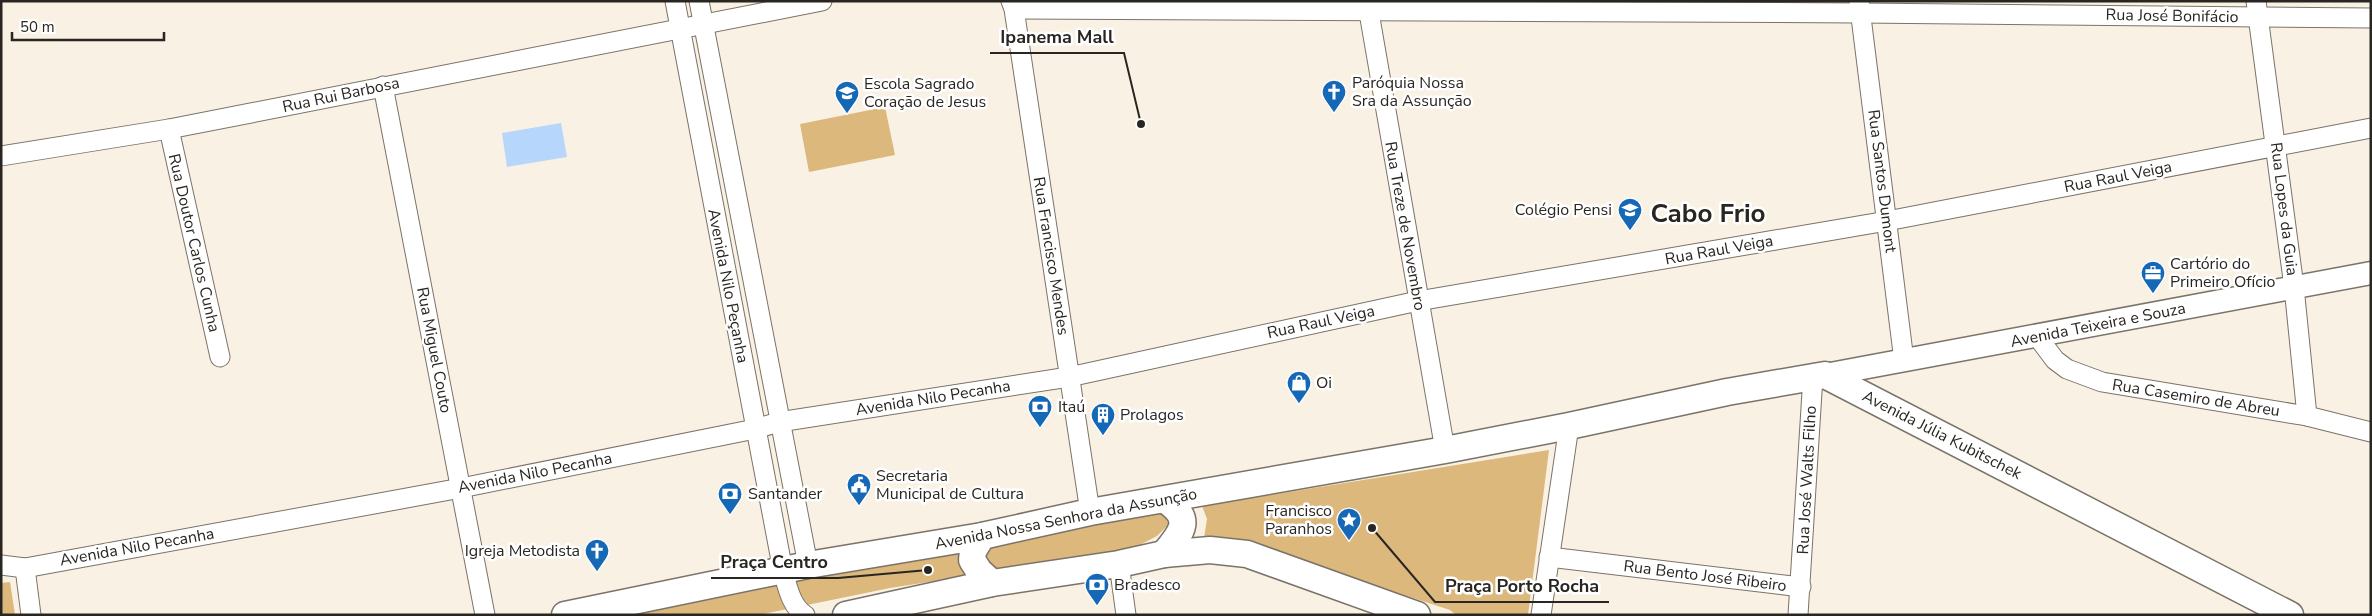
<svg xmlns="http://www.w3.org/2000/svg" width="2372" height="616" font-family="'Nunito Sans',sans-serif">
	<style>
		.green { fill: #dcb87d }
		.water { fill: #b7d6fb }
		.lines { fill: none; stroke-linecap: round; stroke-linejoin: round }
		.minor-casing { stroke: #7a7367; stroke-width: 21 }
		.tertiary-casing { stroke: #7a7367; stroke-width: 25 }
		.secondary-casing { stroke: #7a7367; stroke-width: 29 }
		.minor { stroke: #fff; stroke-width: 19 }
		.tertiary { stroke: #fff; stroke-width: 22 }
		.secondary { stroke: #fff; stroke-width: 26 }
		.labels { text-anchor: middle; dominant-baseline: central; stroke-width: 5; stroke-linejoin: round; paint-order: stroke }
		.street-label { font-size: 16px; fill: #292621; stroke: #fff }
		.poi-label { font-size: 16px; fill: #292621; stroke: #fff; text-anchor: start }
		.town-label { font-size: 26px; font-weight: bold; fill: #292621; stroke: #fff }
		.leader { fill: none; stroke: #292621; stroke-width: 2 }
		.callout-dot { fill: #292621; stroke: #fff; stroke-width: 2 }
		.callout-label { font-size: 18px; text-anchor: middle; font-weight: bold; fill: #292621; stroke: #fff; stroke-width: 5; stroke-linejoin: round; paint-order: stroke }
	</style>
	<rect width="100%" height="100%" fill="#f9f1e3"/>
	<g class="green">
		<polygon points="885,107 895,155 809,172 800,124"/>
		<polygon points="1549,450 1528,615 1456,615 1450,610 1238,541 1204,538 1207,519 1202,506"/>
		<polygon points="1162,507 1171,522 1157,536 1128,551 890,588 758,615 618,615"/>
		<polygon points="10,582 15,615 1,615 1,583"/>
	</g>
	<polygon class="water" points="561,123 567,157 507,167 502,133"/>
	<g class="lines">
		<defs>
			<g id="minor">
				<path d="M675,1l108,570c4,14 8,36 22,44"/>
				<polyline points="699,1 808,565"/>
				<polyline points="1011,1 1014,9 1090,512"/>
				<polyline points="1367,1 1445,450"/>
				<polyline points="1859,1 1904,361"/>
				<polyline points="2256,1 2294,287 2307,416"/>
				<polyline points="1014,9 1860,13 2371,18"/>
				<polyline points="383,86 485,615"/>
				<polyline points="169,129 220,357"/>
				<polyline points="1,156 169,129 822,1"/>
				<polyline points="2037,336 2055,360 2067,369 2102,382 2307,416 2371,432"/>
				<polyline points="1549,557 1801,587"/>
				<polyline points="1119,564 1126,615"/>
				<polyline points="1,565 25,568 461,488 755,429 779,422 1069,377 1418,301 1887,221 2371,128"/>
				<polyline points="25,568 31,615"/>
				<polyline points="1541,615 1569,426"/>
				<polyline points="1798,615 1813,376"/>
			</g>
			<polyline id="tertiary" points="1825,375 2371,273"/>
			<g id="secondary">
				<polyline points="982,536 973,551 972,560 979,571 992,583"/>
				<path d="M1164,554c18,-22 30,-35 1,-54"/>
				<polyline points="565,615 808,565 982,536 1090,512 1445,450 1569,426 1727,392 1825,375 2290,615"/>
				<polyline points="846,615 992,583 1119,564 1164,554 1210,550 1247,554 1417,615"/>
			</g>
		</defs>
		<use href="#minor" class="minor-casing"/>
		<use href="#tertiary" class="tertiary-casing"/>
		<use href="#secondary" class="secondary-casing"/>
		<use href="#minor" class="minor"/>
		<use href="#tertiary" class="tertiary"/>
		<use href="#secondary" class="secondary"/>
	</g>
	<defs>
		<symbol id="church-pin" viewBox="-11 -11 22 30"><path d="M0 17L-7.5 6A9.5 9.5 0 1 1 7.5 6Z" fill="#1568b6" stroke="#fff"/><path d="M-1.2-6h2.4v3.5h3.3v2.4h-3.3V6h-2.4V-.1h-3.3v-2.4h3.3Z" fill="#fff"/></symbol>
		<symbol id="school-pin" viewBox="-11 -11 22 30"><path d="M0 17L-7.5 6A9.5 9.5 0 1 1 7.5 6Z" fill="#1568b6" stroke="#fff"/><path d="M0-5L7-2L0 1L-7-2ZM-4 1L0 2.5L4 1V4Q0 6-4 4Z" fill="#fff"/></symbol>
		<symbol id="office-pin" viewBox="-11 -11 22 30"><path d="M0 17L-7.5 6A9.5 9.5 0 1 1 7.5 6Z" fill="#1568b6" stroke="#fff"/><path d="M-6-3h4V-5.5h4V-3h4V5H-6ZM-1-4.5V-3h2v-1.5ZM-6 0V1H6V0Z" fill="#fff"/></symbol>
		<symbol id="shop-pin" viewBox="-11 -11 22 30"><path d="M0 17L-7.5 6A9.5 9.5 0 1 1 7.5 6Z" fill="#1568b6" stroke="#fff"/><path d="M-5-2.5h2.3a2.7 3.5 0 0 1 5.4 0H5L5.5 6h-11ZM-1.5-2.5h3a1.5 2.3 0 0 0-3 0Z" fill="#fff"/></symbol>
		<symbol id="bank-pin" viewBox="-11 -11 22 30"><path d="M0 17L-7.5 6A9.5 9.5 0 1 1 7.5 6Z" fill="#1568b6" stroke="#fff"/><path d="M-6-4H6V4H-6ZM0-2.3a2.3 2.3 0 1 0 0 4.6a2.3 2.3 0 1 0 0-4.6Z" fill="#fff"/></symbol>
		<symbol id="building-pin" viewBox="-11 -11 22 30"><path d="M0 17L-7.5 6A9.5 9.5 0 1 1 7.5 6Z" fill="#1568b6" stroke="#fff"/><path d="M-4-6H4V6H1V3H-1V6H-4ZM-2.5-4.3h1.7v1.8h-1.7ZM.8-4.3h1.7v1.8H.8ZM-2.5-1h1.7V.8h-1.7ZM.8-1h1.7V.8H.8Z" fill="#fff"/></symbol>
		<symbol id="civic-pin" viewBox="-11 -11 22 30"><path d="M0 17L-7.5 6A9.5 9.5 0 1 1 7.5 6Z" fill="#1568b6" stroke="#fff"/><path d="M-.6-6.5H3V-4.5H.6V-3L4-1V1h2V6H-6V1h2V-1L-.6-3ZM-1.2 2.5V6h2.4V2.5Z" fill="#fff"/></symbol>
		<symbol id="sight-pin" viewBox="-11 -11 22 30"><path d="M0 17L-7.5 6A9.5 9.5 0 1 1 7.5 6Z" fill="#1568b6" stroke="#fff"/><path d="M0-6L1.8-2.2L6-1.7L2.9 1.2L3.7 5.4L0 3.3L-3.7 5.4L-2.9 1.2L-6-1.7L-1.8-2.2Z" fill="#fff"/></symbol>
	</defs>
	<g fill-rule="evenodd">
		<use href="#church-pin" x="1320" y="78" width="28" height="38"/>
		<use href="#school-pin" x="833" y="79" width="28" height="38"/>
		<use href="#school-pin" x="1616" y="196" width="28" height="38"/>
		<use href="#office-pin" x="2139" y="259" width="28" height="38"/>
		<use href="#shop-pin" x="1285" y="369" width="28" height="38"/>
		<use href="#bank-pin" x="1026" y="393" width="28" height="38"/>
		<use href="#building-pin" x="1089" y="401" width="28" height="38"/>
		<use href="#civic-pin" x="845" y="471" width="28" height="38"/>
		<use href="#bank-pin" x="716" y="480" width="28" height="38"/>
		<use href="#sight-pin" x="1335" y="506" width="28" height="38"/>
		<use href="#church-pin" x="583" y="537" width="28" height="38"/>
		<use href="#bank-pin" x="1083" y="571" width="28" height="38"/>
	</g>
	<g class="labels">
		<g class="street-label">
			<text transform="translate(2172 16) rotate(1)">Rua José Bonifácio</text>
			<text transform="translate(341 95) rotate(-12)">Rua Rui Barbosa</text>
			<text transform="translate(2118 177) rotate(-11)">Rua Raul Veiga</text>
			<text transform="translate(1882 181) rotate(83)">Rua Santos Dumont</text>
			<text transform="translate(2284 209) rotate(83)">Rua Lopes da Guia</text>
			<text transform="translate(1405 226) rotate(80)">Rua Treze de Novembro</text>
			<text transform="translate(194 243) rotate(77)">Rua Doutor Carlos Cunha</text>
			<text transform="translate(1719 250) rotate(-10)">Rua Raul Veiga</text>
			<text transform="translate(1051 256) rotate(81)">Rua Francisco Mendes</text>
			<text transform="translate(728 286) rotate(79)">Avenida Nilo Peçanha</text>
			<text transform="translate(1321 322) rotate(-12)">Rua Raul Veiga</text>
			<text transform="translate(2098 325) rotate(-11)">Avenida Teixeira e Souza</text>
			<text transform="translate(434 350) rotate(79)">Rua Miguel Couto</text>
			<text transform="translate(933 398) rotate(-9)">Avenida Nilo Pecanha</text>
			<text transform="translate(2196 398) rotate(9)">Rua Casemiro de Abreu</text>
			<text transform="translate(1942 435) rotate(27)">Avenida Júlia Kubitschek</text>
			<text transform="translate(535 473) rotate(-11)">Avenida Nilo Pecanha</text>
			<text transform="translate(1807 480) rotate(-87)">Rua José Walts Filho</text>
			<text transform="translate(1066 519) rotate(-11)">Avenida Nossa Senhora da Assunção</text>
			<text transform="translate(137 547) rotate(-10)">Avenida Nilo Pecanha</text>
			<text transform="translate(1705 576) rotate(7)">Rua Bento José Ribeiro</text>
		</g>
		<g class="poi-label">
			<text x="1352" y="83">Paróquia Nossa<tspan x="1352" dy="18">Sra da Assunção</tspan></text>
			<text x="864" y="84">Escola Sagrado<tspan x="864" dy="18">Coração de Jesus</tspan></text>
			<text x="1612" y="210" text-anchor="end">Colégio Pensi</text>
			<text x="2170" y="264">Cartório do<tspan x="2170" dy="18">Primeiro Ofício</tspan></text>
			<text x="1316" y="383">Oi</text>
			<text x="1058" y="407">Itaú</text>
			<text x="1120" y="415">Prolagos</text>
			<text x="876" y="476">Secretaria<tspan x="876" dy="18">Municipal de Cultura</tspan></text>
			<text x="748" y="494">Santander</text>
			<text x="1332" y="511" text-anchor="end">Francisco<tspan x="1332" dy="18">Paranhos</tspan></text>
			<text x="580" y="551" text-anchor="end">Igreja Metodista</text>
			<text x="1114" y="585">Bradesco</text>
		</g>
		<g class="town-label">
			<text x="1708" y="213">Cabo Frio</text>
		</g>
	</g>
	<path class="leader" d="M1141 124L1124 53H990M928 570L838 578H711M1372 528L1435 602H1609"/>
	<g class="callout-dot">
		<circle cx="1141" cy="124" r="5"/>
		<circle cx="928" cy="570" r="5"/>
		<circle cx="1372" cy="528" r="5"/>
	</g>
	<g class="callout-label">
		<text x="1057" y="43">Ipanema Mall</text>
		<text x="774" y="568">Praça Centro</text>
		<text x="1522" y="592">Praça Porto Rocha</text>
	</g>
	<rect width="2372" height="616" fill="none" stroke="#292621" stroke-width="5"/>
	<path d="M12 32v8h152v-8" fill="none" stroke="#292621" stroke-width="2.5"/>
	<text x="20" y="32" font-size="15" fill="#292621" stroke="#ffffff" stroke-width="4" paint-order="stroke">50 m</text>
</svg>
